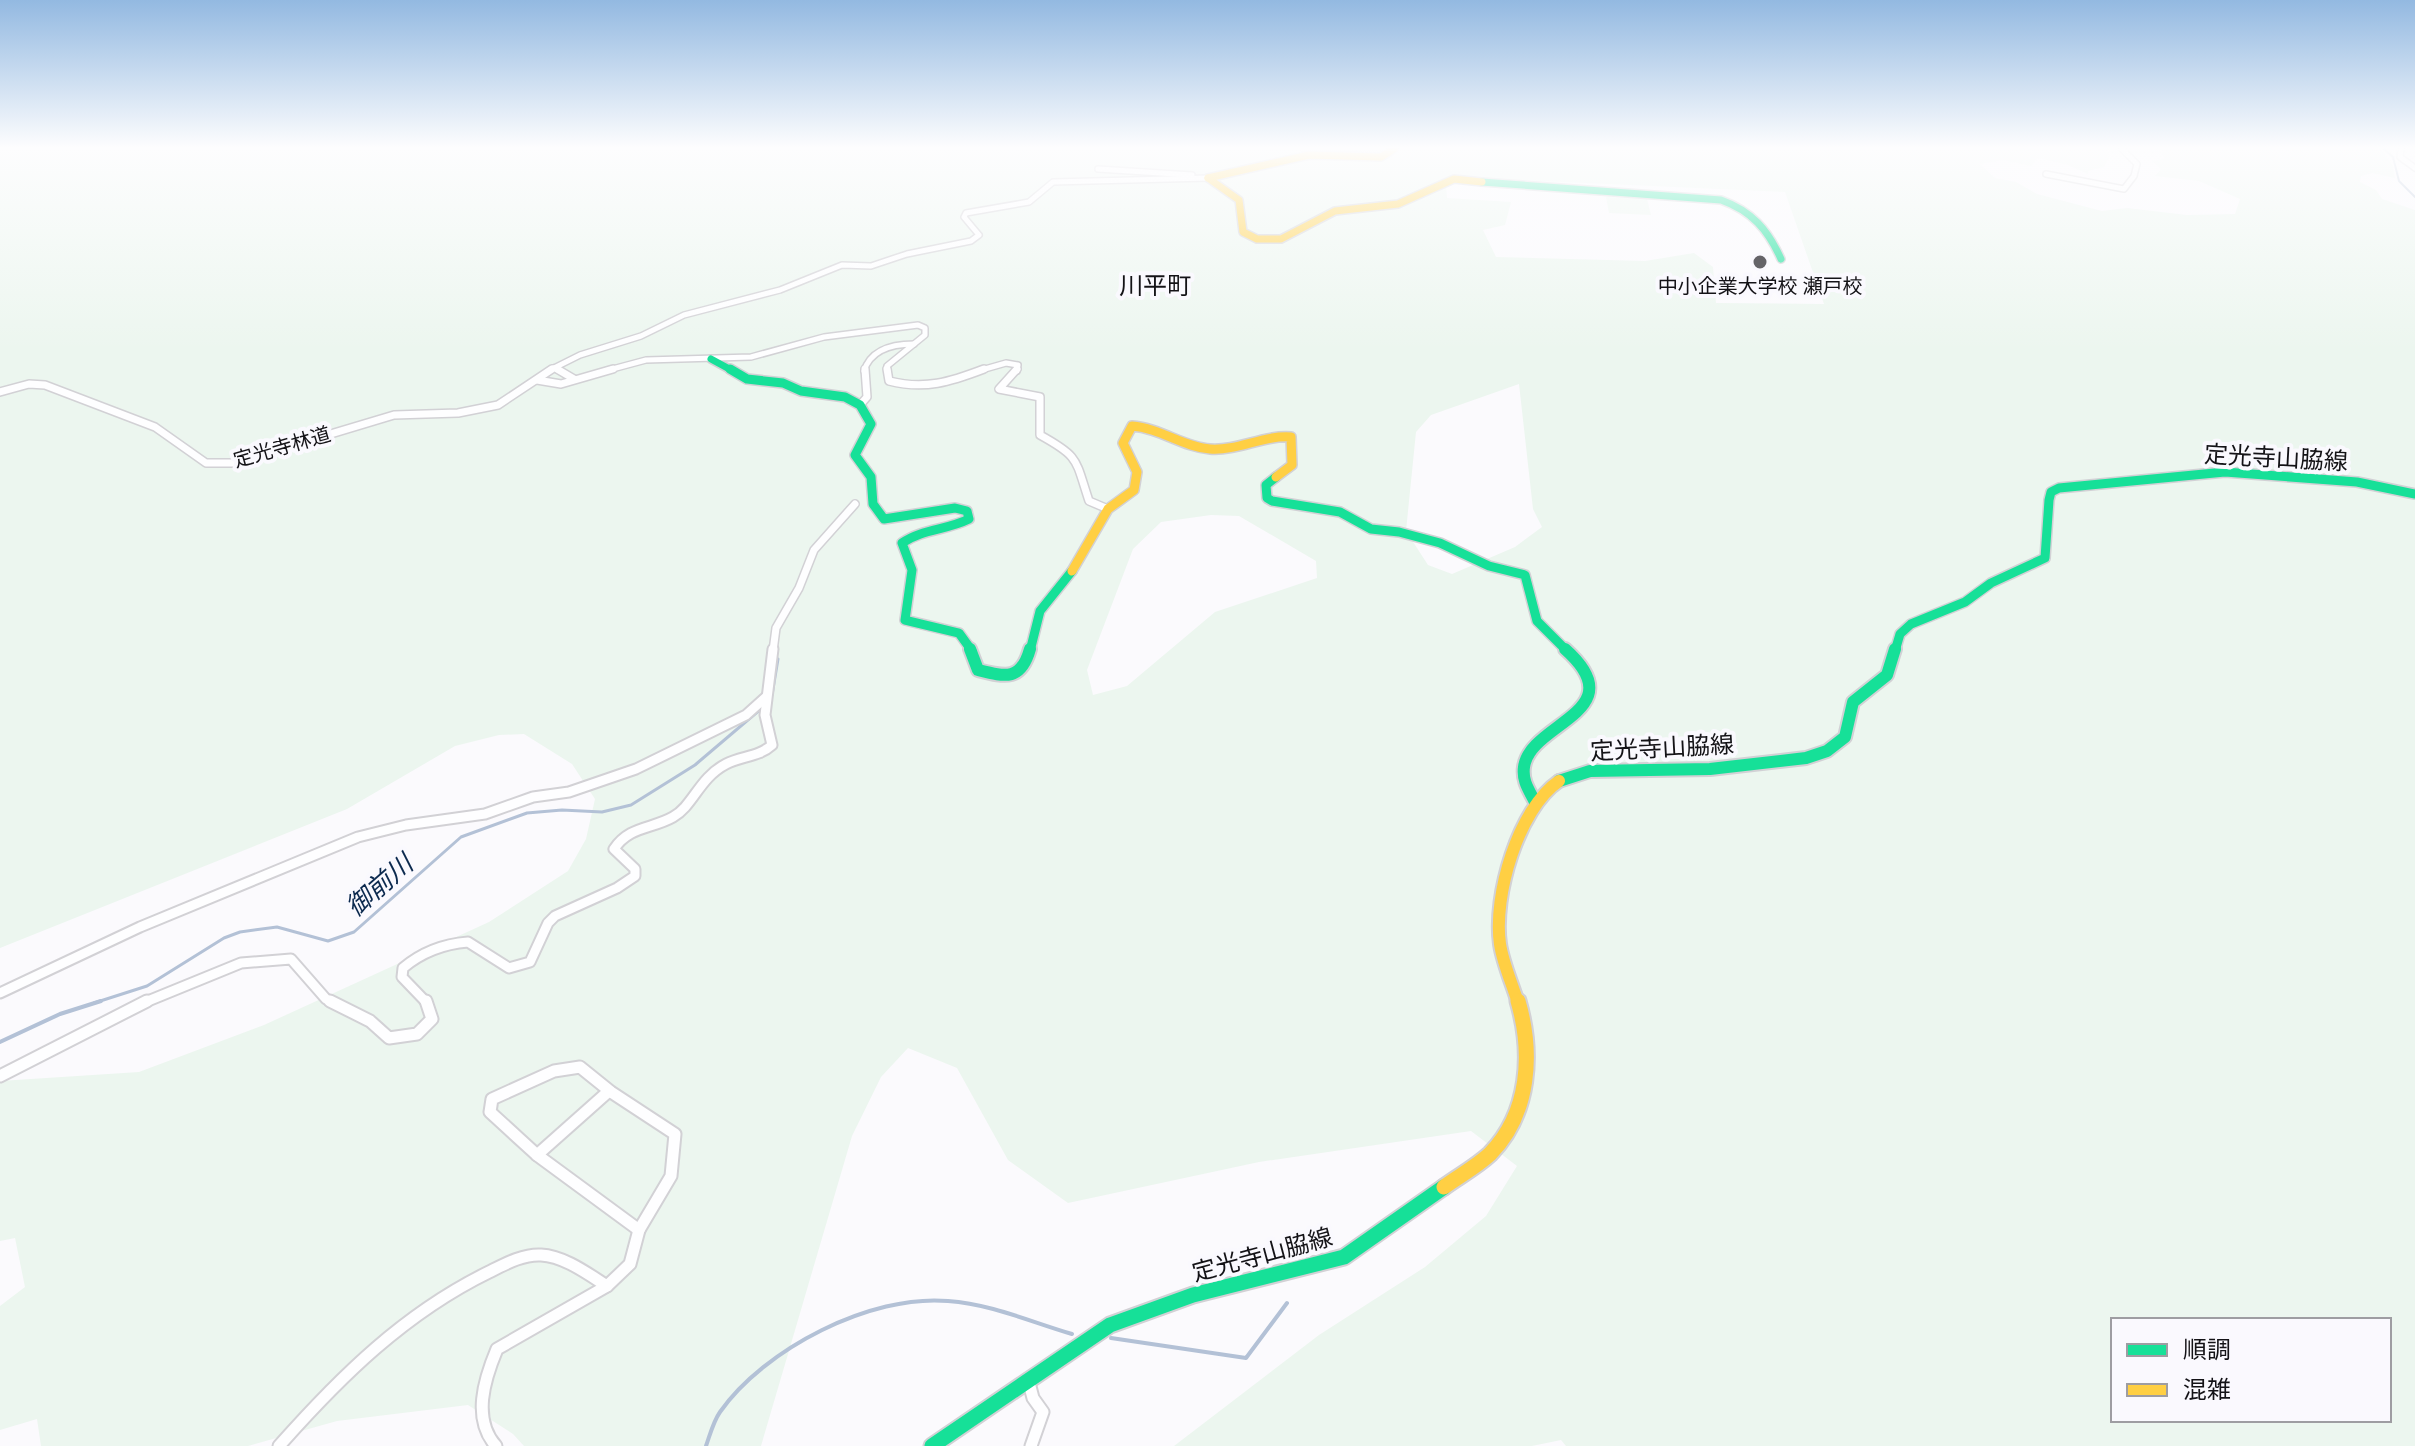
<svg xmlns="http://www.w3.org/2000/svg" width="2415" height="1446" font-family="'Public Sans','Noto Sans JP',sans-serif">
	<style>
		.green { fill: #ecf6ef; fill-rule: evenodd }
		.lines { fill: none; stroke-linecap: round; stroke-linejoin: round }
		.stream-far2 { stroke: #b3c1d6; stroke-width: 2 }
		.stream-far1 { stroke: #b3c1d6; stroke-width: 3 }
		.stream { stroke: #b3c1d6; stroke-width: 4 }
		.street-far3-casing { stroke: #d2d1d5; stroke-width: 8 }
		.street-far2-casing { stroke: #d2d1d5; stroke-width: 10 }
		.street-far1-casing { stroke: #d2d1d5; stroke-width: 13 }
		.street-casing { stroke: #d2d1d5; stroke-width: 15 }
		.fast-far3-casing { stroke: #d2d1d5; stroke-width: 10 }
		.fast-far2-casing { stroke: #d2d1d5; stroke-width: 12 }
		.fast-far1-casing { stroke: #d2d1d5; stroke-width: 16 }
		.fast-casing { stroke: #d2d1d5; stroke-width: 19 }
		.slow-far3-casing { stroke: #d2d1d5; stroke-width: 10 }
		.slow-far2-casing { stroke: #d2d1d5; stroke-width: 12 }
		.slow-far1-casing { stroke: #d2d1d5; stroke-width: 16 }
		.slow-casing { stroke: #d2d1d5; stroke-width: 19 }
		.street-far3 { stroke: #fefeff; stroke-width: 5 }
		.street-far2 { stroke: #fefeff; stroke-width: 7 }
		.street-far1 { stroke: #fefeff; stroke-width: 9 }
		.street { stroke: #fefeff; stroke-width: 11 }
		.fast-far3 { stroke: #16e098; stroke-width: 7 }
		.fast-far2 { stroke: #16e098; stroke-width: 9 }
		.fast-far1 { stroke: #16e098; stroke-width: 12 }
		.fast { stroke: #16e098; stroke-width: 15 }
		.slow-far3 { stroke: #ffcf43; stroke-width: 7 }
		.slow-far2 { stroke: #ffcf43; stroke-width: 9 }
		.slow-far1 { stroke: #ffcf43; stroke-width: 12 }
		.slow { stroke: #ffcf43; stroke-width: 15 }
		.poi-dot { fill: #656468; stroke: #faf9fe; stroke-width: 3 }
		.labels { text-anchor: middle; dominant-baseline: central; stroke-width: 8; stroke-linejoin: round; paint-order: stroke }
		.far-poi-label { font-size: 20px; fill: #141317; stroke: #faf9fe }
		.far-street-label { font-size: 20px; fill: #141317; stroke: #faf9fe }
		.far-quarter-label { font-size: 24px; fill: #141317; stroke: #faf9fe }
		.street-label { font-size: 24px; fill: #141317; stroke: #faf9fe }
		.water-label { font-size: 26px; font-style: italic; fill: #0b294e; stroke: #faf9fe }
	</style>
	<rect width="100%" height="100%" fill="#fbfafd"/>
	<g class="green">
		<path d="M0,149h2107l3,7 -6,11 -16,4v3l-20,-9 -30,-7 -7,8 -28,-6 -23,4 15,14 21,4 21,12 65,17 25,-3 60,7 48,-1 5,-15 -41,-18 -44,-5 6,-7 -9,-8 12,-2 -3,-10 220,1 12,16 2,12 -23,-5 -11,3 -1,6 16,8 6,9 33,11v1236h-849l-5,-6 -29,6h-358l145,-111 106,-68 61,-51 31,-50 -46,-35 -212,31 -191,41 -60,-43 -51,-92 -49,-20 -27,29 -29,59 -91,310h-237l-11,-12 -45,-29 -131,16 -89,25h-207l-4,-27 -37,11v-124l25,-19 -10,-49 -15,3v-160l139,-9 125,-47 225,-103 79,-51 18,-32 9,-40 -23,-35 -48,-30 -25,1 -44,11 -108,63 -347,139zM1455,177l330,15 39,112 -108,-1 -3,-36 -19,-14 -49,8 -149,-4 -13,-27 22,-5 6,-23 -64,-4 -1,-13zM1519,384l14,125 9,18 -27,20 -63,27 -24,-9 -22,-34 10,-99 15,-17zM1211,515l28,1 77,45 1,17 -102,34 -88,74 -34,9 -6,-25 46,-121 28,-27zM2113,1320h276v100h-276z"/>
		<polygon points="1606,197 1647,199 1651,215 1609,213"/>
	</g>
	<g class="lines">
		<polyline class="stream-far2" points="2384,149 2393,157 2399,181 2415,197"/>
		<g class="stream-far1">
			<polyline points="772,695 778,659"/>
			<polyline points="94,1003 147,986 224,938 240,932 277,927 328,941 354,932 461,837 527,813 562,810 602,812 631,805 695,765 762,708"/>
		</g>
		<g class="stream">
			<polyline points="0,1042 60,1014 101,1001"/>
			<polyline points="1111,1338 1246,1358 1287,1303"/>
			<path d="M706,1446c4,-11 7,-24 14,-34 44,-63 151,-118 228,-111 43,3 83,21 124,33"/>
		</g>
		<defs>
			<g id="street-far3">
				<polyline points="2401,149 2400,157 2415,168"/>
				<polyline points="1098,169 1192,175"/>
				<polyline points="2046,174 2124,189 2134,176 2137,164 2122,149"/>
				<polyline points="554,368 560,371"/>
				<polyline points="548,371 580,355 641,336 684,315 780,290 842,265 871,266 907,254 971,241 979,235 964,217 966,213 1029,202 1053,182 1208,178"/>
				<polyline points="605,371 646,360 751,357 824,337 918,325 925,328 925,335 887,366 888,371"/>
				<path d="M864,371c7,-22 29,-27 50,-27"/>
				<polyline points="978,371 1006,363 1018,365 1017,371"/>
			</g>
			<g id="street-far2">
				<polyline points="557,369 574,379"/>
				<path d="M887,369l2,12c36,9 61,1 95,-12"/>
				<path d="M1017,369l-18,20 41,8v38c40,22 35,24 49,66l19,8"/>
				<polyline points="537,380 561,384 613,369"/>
				<polyline points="0,392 29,384 45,385 155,427 206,463 234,463 394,415 458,413 498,405 552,369"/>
				<polyline points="860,405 867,397 865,369"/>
				<polyline points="773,651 776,628 799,588 814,550 855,504"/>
			</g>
			<g id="street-far1">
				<polyline points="0,993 140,927 358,837 406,825 485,814 533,797 569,792 636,769 746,715 766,697"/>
				<polyline points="143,1003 241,963 291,959 326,999 334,1003"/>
				<path d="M427,1003l-25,-26 1,-9c19,-16 40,-24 65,-26l41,26 21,-6 18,-39 7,-7 62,-28 18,-12v-7l-21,-20c15,-23 38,-20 59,-32 20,-11 26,-39 53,-53 15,-8 33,-7 46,-19l-7,-30 8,-66"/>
			</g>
			<g id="street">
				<polyline points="330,1001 370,1021 389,1038 417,1034 432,1019 426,1001"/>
				<polygon points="580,1067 611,1092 675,1134 671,1176 639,1230 537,1155 490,1112 492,1099 554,1071"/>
				<polyline points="0,1076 147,1001"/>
				<polyline points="537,1155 609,1091"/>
				<polyline points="1028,1379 1033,1398 1043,1412 1031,1446"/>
				<path d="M279,1446c62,-70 126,-133 210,-174 16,-8 34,-18 52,-17 23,1 47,19 66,31"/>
				<path d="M496,1446c-24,-27 -12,-66 1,-97l110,-63 23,-22 9,-34"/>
			</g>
			<g id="fast-far3">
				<path d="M1482,182l239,18c31,11 47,30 60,59"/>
				<polyline points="711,359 733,371"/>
			</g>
			<g id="fast-far2">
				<path d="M730,369l17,10 36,4 18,8 44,6 15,8 11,19 -16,31 16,22 2,27 11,15 71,-11 12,3 2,8c-22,11 -47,10 -67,24l10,27 -7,50 54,13 13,18"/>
				<polyline points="1276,477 1266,485 1267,498 1272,501 1340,512 1371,529 1399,532 1440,543 1489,566 1525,575 1537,621 1567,651"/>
				<polyline points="1030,651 1040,611 1072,571"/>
				<polyline points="1895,651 1900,634 1911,624 1965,602 1991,583 2045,558 2049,500 2051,492 2059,488 2225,472 2357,482 2415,494"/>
			</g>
			<g id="fast-far1">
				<path d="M970,649l8,21c28,7 43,11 52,-21"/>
				<polyline points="1559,781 1590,771 1710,769 1806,758 1827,751 1845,737 1853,702 1887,675 1895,649"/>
				<path d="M1535,802c-6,-12 -13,-21 -11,-35 6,-45 112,-55 41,-118"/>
			</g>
			<polyline id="fast" points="932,1446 1110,1325 1193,1295 1344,1257 1444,1187"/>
			<g id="slow-far3">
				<polyline points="1208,178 1239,200 1243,232 1257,239 1281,239 1335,211 1398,204 1454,179 1482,182"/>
				<polyline points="1208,178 1309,155 1381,157 1394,149"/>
			</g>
			<path id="slow-far2" d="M1072,571l36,-62 26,-19 3,-18 -14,-29 9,-17c28,2 51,21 78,23 28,2 53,-14 81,-12l1,28 -16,12"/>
			<path id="slow-far1" d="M1518,1003c-6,-20 -15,-39 -18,-59 -7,-48 18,-135 59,-163"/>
			<path id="slow" d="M1444,1187c15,-11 32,-20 46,-33 40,-41 43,-101 28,-153"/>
		</defs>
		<use href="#street-far3" class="street-far3-casing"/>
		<use href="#street-far2" class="street-far2-casing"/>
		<use href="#street-far1" class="street-far1-casing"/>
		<use href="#street" class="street-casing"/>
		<use href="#fast-far3" class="fast-far3-casing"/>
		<use href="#fast-far2" class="fast-far2-casing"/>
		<use href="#fast-far1" class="fast-far1-casing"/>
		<use href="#fast" class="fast-casing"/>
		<use href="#slow-far3" class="slow-far3-casing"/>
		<use href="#slow-far2" class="slow-far2-casing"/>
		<use href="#slow-far1" class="slow-far1-casing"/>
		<use href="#slow" class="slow-casing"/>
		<use href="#street-far3" class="street-far3"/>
		<use href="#street-far2" class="street-far2"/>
		<use href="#street-far1" class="street-far1"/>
		<use href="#street" class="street"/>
		<use href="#fast-far3" class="fast-far3"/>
		<use href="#fast-far2" class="fast-far2"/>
		<use href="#fast-far1" class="fast-far1"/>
		<use href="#fast" class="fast"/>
		<use href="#slow-far3" class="slow-far3"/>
		<use href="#slow-far2" class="slow-far2"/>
		<use href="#slow-far1" class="slow-far1"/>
		<use href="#slow" class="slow"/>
	</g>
	<linearGradient id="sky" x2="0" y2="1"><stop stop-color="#93b9e1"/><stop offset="0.42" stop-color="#fdfdfe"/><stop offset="1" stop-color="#fdfdfe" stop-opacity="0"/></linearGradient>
	<rect width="2415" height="351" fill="url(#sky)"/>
	<circle class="poi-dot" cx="1760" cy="262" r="8"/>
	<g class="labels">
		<g class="far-poi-label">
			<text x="1760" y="286">中小企業大学校 瀬戸校</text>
		</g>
		<g class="far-street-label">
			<text transform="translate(282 447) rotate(-16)">定光寺林道</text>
		</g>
		<g class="far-quarter-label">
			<text x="1155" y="285">川平町</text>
		</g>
		<g class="street-label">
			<text transform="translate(2276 457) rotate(3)">定光寺山脇線</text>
			<text transform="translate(1662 747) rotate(-3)">定光寺山脇線</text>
			<text transform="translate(1262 1254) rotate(-15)">定光寺山脇線</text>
		</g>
		<g class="water-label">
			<text transform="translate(379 885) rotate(-41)">御前川</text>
		</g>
	</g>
	<rect x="2111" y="1318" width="280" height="104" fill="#faf9fe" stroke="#9e9da2" stroke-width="2"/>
	<rect x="2127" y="1344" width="40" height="12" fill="#16e098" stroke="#9e9da2" stroke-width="2"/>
	<text x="2183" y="1358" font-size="24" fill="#141317">順調</text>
	<rect x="2127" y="1384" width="40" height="12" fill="#ffcf43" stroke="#9e9da2" stroke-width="2"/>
	<text x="2183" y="1398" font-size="24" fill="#141317">混雑</text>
</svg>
